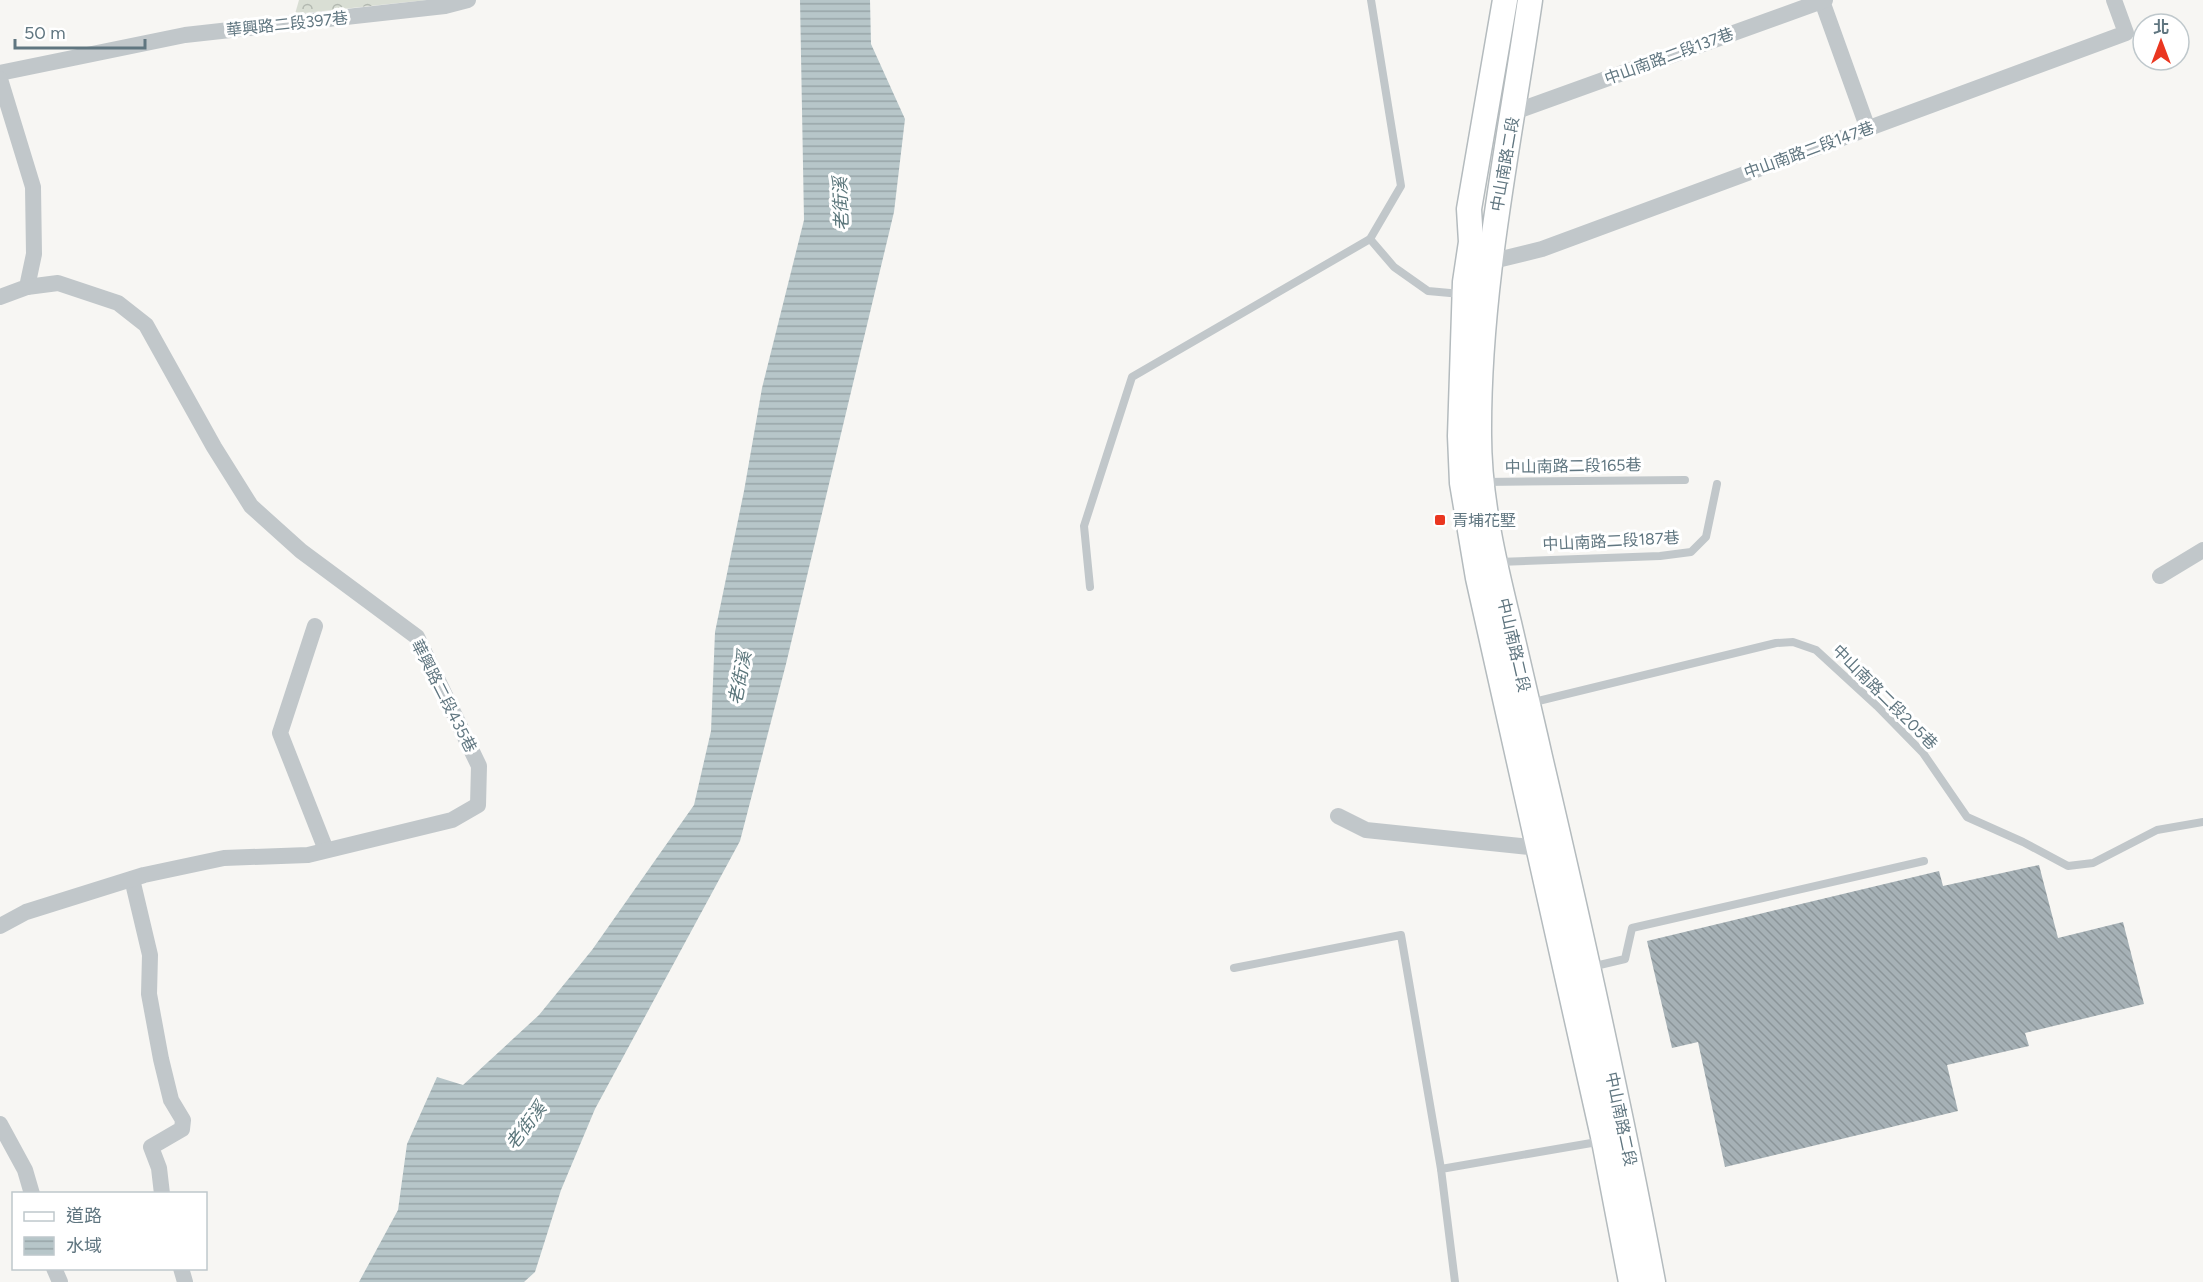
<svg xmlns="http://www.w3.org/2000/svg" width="2203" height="1282" font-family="Figtree,'Noto Sans TC',sans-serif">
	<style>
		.park { fill: url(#park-crowns) }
		.water { fill: url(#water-rules) }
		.building { fill: url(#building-back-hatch) }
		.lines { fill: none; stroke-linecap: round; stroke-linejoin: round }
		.secondary-casing { stroke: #b4bbbe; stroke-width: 27 }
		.lane { stroke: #c1c7ca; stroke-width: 8 }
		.street { stroke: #c1c7ca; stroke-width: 16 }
		.secondary { stroke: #fff; stroke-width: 24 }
		.poi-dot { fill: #ea3620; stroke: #fff; stroke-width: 2 }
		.labels { text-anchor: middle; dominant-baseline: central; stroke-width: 6; stroke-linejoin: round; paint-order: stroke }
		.street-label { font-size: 16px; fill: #607680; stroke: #fff }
		.poi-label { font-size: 16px; fill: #607680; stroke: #fff; text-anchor: start }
		.water-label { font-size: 18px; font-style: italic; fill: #5b767b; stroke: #fff }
	</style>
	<defs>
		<pattern id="park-crowns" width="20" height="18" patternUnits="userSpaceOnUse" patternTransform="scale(1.5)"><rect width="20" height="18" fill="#d9ded4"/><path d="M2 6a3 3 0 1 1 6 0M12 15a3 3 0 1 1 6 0" fill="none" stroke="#b3b9b1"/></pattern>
		<pattern id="water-rules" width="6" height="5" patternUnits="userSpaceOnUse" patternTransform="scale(1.5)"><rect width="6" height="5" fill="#b7c6c9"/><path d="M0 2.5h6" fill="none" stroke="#98a5a8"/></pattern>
		<pattern id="building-back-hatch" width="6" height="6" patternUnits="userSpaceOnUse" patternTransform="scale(1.5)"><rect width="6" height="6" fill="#a6b1b6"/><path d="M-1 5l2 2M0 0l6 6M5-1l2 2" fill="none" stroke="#8b9599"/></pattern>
	</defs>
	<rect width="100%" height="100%" fill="#f7f6f3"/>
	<polygon class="park" points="299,0 427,0 295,14"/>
	<polygon class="water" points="800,0 870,0 871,44 905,119 894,212 786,664 740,841 595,1109 561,1190 535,1272 524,1282 359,1282 398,1210 407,1144 437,1077 463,1085 539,1015 592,950 694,805 711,731 715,632 744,491 762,388 804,220"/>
	<polygon class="building" points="2039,865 2058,938 2123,922 2144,1004 2025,1033 2029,1046 1947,1065 1958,1111 1725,1167 1698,1042 1672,1048 1647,941 1939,871 1943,886"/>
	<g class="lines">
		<defs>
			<g id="secondary">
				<polyline points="1505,0 1469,209 1471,242 1465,282 1460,436 1462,483 1478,578 1604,1141 1631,1282"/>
				<path d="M1530,0c-21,145 -52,289 -51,435 0,63 15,127 30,188 10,44 21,89 31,134 41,174 80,349 113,525"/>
			</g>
		</defs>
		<use href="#secondary" class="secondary-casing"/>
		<g class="lane">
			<polyline points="1370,239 1394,267 1428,291 1461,294"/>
			<polyline points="1483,482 1685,480"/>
			<polyline points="1498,562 1660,556 1691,552 1706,537 1717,484"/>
			<polyline points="1090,587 1084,526 1132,377 1370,239 1401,186 1371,0"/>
			<polyline points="1530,703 1776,643 1793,642 1816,650 1877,706 1923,753 1967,817 2023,842 2068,866 2093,863 2157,830 2203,822"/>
			<polyline points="1591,967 1625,959 1632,928 1924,861"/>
			<polyline points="1234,968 1401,935 1441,1169"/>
			<polyline points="1455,1282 1441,1169 1603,1141"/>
		</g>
		<g class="street">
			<polyline points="1822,1 1868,129"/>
			<polyline points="0,73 185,35 445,6 468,0"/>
			<polyline points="0,79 33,187 34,254 27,287 0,297"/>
			<polyline points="1514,112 1825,0"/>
			<polyline points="1489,262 1542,249 2126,33 2114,0"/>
			<polyline points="2160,576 2203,550"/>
			<polyline points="315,626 280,733 326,850"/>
			<polyline points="1338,816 1366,830 1539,848"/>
			<polyline points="132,879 150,955 149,994 161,1059 171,1100 183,1120 182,1129 151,1147 159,1168 162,1194"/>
			<polyline points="0,926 26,912 144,875 224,858 308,855 452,820 478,805 479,766 417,637 301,551 251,506 214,447 146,325 118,303 58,283 27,287"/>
			<polyline points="0,1124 25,1170 32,1194"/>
			<polyline points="54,1268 60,1282"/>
			<polyline points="181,1268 185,1282"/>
		</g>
		<use href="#secondary" class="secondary"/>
	</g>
	<rect class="poi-dot" x="1434" y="514" width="12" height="12" rx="3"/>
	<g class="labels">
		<g class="street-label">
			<text transform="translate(287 24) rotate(-6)">華興路二段397巷</text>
			<text transform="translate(1669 56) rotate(-20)">中山南路二段137巷</text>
			<text transform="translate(1809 150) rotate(-20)">中山南路二段147巷</text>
			<text transform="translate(1505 164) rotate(-80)">中山南路二段</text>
			<text transform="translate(1573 466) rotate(-1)">中山南路二段165巷</text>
			<text transform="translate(1611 541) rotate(-3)">中山南路二段187巷</text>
			<text transform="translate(1514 645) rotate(77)">中山南路二段</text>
			<text transform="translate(444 696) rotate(63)">華興路二段435巷</text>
			<text transform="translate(1885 697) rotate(45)">中山南路二段205巷</text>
			<text transform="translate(1621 1119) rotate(78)">中山南路二段</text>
		</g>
		<g class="poi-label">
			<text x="1452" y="520">青埔花墅</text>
		</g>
		<g class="water-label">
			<text transform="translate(841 204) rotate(-92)">老街溪</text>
			<text transform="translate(740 678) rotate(-79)">老街溪</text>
			<text transform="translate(526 1126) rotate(-53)">老街溪</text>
		</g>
	</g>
	<rect x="12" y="1192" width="195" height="78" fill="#ffffff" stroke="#bfc8cc" stroke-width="1.5"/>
	<rect x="24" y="1212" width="30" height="9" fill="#ffffff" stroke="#bfc8cc" stroke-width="1.5"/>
	<text x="66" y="1222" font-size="18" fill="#607680">道路</text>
	<rect x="24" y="1237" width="30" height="18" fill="url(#water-rules)" stroke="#bfc8cc" stroke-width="1.5"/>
	<text x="66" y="1252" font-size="18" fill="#607680">水域</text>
	<g transform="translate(2161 42)"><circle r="28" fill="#ffffff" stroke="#bfc8cc" stroke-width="1.5"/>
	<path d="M0-4.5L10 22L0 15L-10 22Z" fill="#ea3620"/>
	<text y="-9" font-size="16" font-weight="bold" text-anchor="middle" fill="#607680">北</text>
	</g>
	<path d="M15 39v9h130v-9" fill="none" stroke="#607680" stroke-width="3"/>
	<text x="24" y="39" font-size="18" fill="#607680" stroke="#ffffff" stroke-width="4.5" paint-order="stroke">50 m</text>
</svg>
